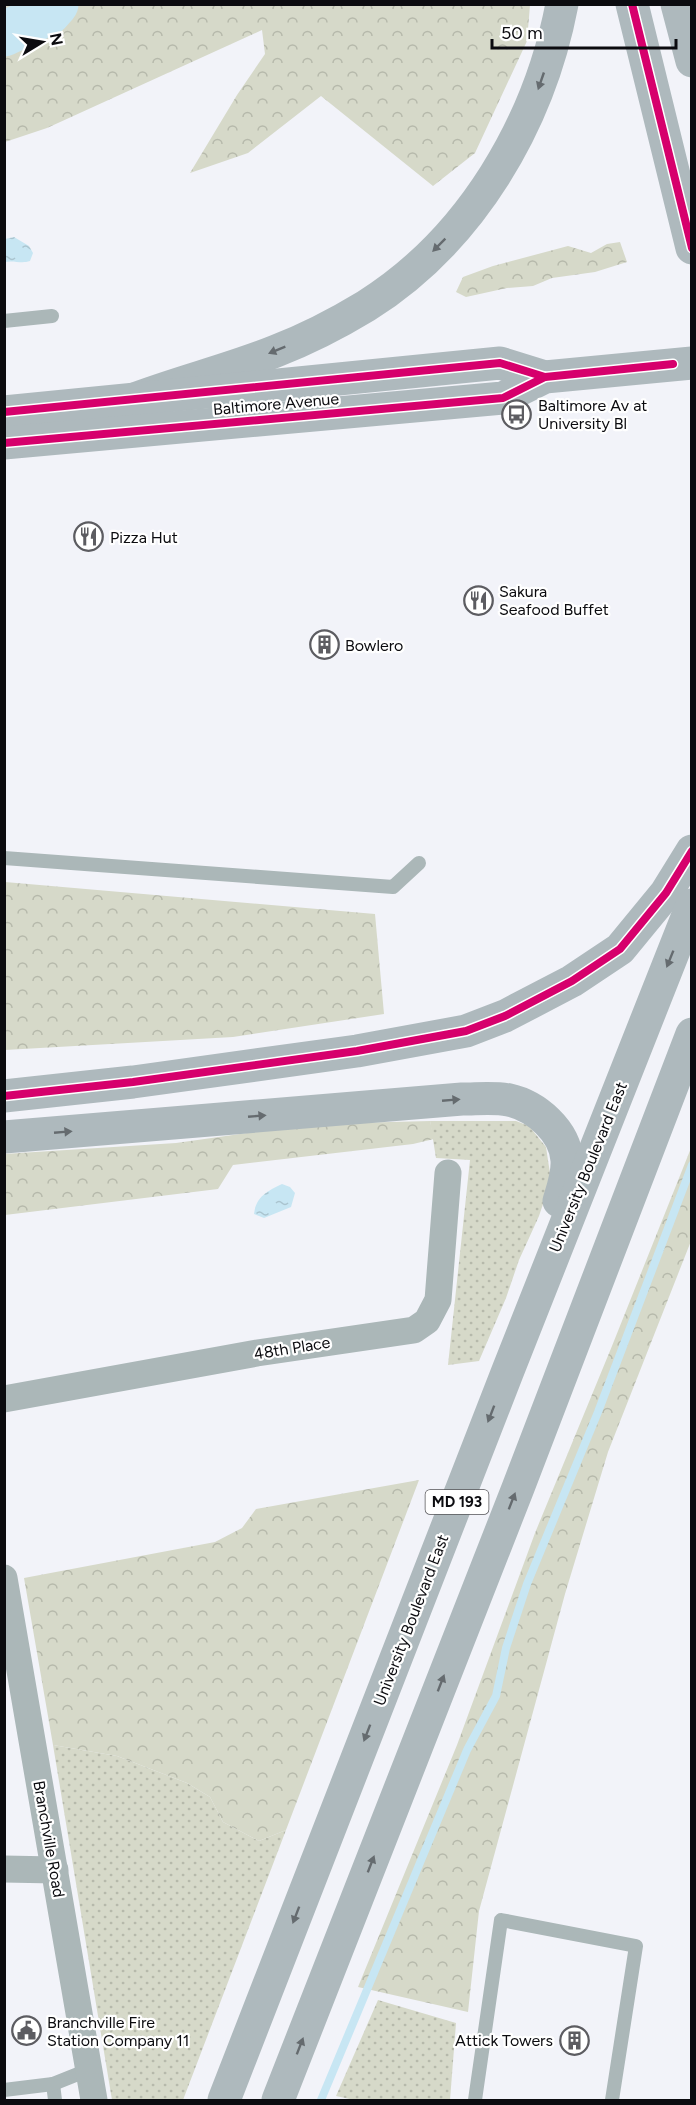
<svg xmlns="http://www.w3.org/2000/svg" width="696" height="2105" font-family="Figtree,sans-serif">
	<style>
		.grass { fill: url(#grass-dots) }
		.forest { fill: url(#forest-crowns) }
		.water { fill: url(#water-ripples) }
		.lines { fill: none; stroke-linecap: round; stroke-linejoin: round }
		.stream { stroke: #c7e6f3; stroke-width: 8 }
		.river { stroke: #c7e6f3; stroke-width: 45 }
		.service { stroke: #abb7b8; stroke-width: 14 }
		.minor { stroke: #abb7b8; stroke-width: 27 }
		.primary { stroke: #aeb9bd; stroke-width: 33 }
		.cycleway-casing { stroke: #fff; stroke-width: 11 }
		.cycleway { stroke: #d6006c; stroke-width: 8 }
		.oneway { fill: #656b6f }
		.labels { text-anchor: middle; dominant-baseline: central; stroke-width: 4.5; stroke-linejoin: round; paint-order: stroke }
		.shield { fill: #fff; stroke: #545457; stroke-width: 1.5 }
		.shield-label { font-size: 15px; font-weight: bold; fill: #0b0b0f }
		.street-label { font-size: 16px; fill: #0b0b0f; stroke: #fff }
		.poi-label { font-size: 16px; fill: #0b0b0f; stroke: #fff; text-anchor: start }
	</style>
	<defs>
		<pattern id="grass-dots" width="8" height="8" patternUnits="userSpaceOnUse" patternTransform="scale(1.5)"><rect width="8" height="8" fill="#d6d9c9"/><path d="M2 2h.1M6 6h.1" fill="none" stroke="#b6b9ab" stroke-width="1.8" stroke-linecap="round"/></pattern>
		<pattern id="forest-crowns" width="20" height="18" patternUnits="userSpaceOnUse" patternTransform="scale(1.5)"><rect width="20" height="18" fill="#d6d9c9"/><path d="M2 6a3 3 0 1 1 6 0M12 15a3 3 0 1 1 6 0" fill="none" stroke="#b6b9ab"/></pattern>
		<pattern id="water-ripples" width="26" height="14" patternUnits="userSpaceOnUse" patternTransform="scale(1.5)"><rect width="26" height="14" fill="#c7e6f3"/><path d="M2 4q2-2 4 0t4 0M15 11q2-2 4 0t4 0" fill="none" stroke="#aac4cf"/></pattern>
	</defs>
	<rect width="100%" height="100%" fill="#f2f3f9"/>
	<g class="grass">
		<polygon points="430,1121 516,1121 529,1126 546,1147 551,1180 539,1216 519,1260 506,1298 479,1361 448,1365 470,1160 436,1158"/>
		<polygon points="53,1745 117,1756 187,1783 210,1797 223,1822 259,1841 286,1830 183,2100 112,2100"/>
		<polygon points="378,2000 456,2023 450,2100 354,2100 336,2096"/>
	</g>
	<g class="forest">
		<polygon points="5,4 530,4 530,5 527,41 475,153 433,186 321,96 248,153 190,173 237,95 265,54 262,30 47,128 5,142"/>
		<polygon points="620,242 627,262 595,272 552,278 533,286 507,288 466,297 456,292 463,277 493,266 568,246 591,253 607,244"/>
		<polygon points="5,882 375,914 384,1014 233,1037 5,1050"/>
		<polygon points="430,1121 434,1139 413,1144 233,1165 218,1189 5,1215 4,1154 176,1143 269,1130 351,1123"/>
		<polygon points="691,1148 691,1241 608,1452 565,1594 479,1911 468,2012 358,1987 457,1745 535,1533 612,1346"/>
		<polygon points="419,1480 286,1830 259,1841 223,1822 210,1797 187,1783 117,1756 53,1745 24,1578 215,1542 242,1528 256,1509"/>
	</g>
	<g class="water">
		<path d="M14,237l15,9 4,7 -3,8c-9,3 -16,-1 -25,1v-23z"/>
		<path d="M282,1184l8,3 5,6 -4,14 -27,11 -10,-4c2,-18 14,-23 28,-30z"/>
	</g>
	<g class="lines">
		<polyline class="stream" points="321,2100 467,1750 496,1696 506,1648 527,1584 598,1412 692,1165"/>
		<polyline class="river" points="4,34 48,13 56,4"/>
		<g class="service">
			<polyline points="4,321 52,316"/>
			<polyline points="4,858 393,887 419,863"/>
			<polyline points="53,2084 55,2100"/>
			<polyline points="4,2090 53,2084 88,2070"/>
			<polyline points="475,2100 501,1920 636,1946 612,2100"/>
		</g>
		<g class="minor">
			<polyline points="4,1399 257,1353 414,1330 427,1321 438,1300 448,1173"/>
			<polyline points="4,1578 94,2100"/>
			<polyline points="4,1869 55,1870"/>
		</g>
		<g class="primary">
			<polyline points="632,4 692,248"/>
			<polyline points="677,4 692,61"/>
			<path d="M129,401c49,-19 100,-31 147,-50 31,-12 62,-28 90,-45 105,-66 173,-182 196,-302"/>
			<polyline points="4,412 500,363 545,377"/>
			<polyline points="4,443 503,398 545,377 692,363"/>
			<polyline points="4,1096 133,1082 357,1051 466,1031 505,1016 572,981 620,949 666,893 692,851"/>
			<path d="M4,1137l458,-38c15,0 33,-2 47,1 27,6 56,31 58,60 1,14 -4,28 -8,41"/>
			<polyline points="224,2100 507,1373 692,905"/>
			<polyline points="278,2100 518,1488 692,1034"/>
		</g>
		<defs>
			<g id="cycleway">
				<polyline points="632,4 692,248"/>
				<polyline points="4,412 500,363 545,377"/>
				<polyline points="4,443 503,398 545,377 673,364"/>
				<polyline points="4,1096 133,1082 357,1051 466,1031 505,1016 572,981 620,949 666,893 692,851"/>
			</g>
		</defs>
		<use href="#cycleway" class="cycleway-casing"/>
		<use href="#cycleway" class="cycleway"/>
	</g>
	<defs><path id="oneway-solid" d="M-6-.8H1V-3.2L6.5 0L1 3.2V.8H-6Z" transform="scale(1.5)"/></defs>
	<g class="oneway">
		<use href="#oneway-solid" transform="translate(541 81) rotate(109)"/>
		<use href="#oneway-solid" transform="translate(439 245) rotate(135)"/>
		<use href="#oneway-solid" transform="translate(277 350) rotate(158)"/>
		<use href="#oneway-solid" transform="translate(670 959) rotate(112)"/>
		<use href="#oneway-solid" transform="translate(451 1100) rotate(-5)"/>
		<use href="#oneway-solid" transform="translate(257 1116) rotate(-5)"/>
		<use href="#oneway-solid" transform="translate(63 1132) rotate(-5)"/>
		<use href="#oneway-solid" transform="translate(491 1414) rotate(111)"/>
		<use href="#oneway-solid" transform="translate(512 1501) rotate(-69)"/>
		<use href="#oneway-solid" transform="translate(441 1683) rotate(-69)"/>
		<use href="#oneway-solid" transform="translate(367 1733) rotate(111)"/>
		<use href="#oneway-solid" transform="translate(371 1864) rotate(-69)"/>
		<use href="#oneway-solid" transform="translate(296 1915) rotate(111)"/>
		<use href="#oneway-solid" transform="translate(300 2046) rotate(-69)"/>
	</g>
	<defs>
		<symbol id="bus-ring" viewBox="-11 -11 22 22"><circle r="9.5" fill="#fff" stroke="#5c5c61" stroke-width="1.5"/><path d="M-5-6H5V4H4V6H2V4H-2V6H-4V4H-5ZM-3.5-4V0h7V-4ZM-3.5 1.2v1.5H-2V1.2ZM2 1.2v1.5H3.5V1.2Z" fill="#5c5c61"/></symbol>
		<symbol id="restaurant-ring" viewBox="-11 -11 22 22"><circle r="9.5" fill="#fff" stroke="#5c5c61" stroke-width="1.5"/><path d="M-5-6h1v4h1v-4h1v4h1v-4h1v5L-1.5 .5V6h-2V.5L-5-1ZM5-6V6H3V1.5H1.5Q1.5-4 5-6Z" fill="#5c5c61"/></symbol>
		<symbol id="building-ring" viewBox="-11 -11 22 22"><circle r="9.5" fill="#fff" stroke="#5c5c61" stroke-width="1.5"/><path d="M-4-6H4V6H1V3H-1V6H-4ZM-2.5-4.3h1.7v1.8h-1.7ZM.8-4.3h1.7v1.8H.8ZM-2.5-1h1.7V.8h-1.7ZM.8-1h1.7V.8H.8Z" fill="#5c5c61"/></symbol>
		<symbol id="civic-ring" viewBox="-11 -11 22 22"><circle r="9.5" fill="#fff" stroke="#5c5c61" stroke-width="1.5"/><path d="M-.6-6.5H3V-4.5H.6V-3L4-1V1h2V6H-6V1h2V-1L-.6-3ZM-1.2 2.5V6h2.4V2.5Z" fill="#5c5c61"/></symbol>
	</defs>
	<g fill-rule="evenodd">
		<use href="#bus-ring" x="500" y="398" width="33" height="33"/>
		<use href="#restaurant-ring" x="72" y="520" width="33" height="33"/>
		<use href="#restaurant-ring" x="462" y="584" width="33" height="33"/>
		<use href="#building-ring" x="308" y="628" width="33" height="33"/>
		<use href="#civic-ring" x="10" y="2014" width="33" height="33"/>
		<use href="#building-ring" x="558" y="2024" width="33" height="33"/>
	</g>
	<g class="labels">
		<rect class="shield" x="425.5" y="1490" width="63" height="24" rx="4.5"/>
		<g class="shield-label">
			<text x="457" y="1502">MD 193</text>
		</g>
		<g class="street-label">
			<text transform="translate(276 404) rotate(-5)">Baltimore Avenue</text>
			<text transform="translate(588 1167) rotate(-68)">University Boulevard East</text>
			<text transform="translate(292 1348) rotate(-9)">48th Place</text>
			<text transform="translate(411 1620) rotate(-69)">University Boulevard East</text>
			<text transform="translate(49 1839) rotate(80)">Branchville Road</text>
		</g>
		<g class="poi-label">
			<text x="538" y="405">Baltimore Av at<tspan x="538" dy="18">University Bl</tspan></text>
			<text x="110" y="537">Pizza Hut</text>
			<text x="499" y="591">Sakura<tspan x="499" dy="18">Seafood Buffet</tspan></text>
			<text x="345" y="645">Bowlero</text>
			<text x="47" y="2022">Branchville Fire<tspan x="47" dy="18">Station Company 11</tspan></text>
			<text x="553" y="2040" text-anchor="end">Attick Towers</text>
		</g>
	</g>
	<rect width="696" height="2105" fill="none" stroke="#0b0b0f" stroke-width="12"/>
	<g transform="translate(42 42) rotate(79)" stroke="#ffffff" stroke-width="4.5" paint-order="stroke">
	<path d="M0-4.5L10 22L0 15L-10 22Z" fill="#0b0b0f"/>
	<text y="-9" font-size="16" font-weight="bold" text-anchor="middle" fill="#0b0b0f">N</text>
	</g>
	<path d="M492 39v9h184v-9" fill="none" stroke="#0b0b0f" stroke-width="3"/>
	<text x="501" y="39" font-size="18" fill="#0b0b0f" stroke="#ffffff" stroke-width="4.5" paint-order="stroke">50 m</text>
</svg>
